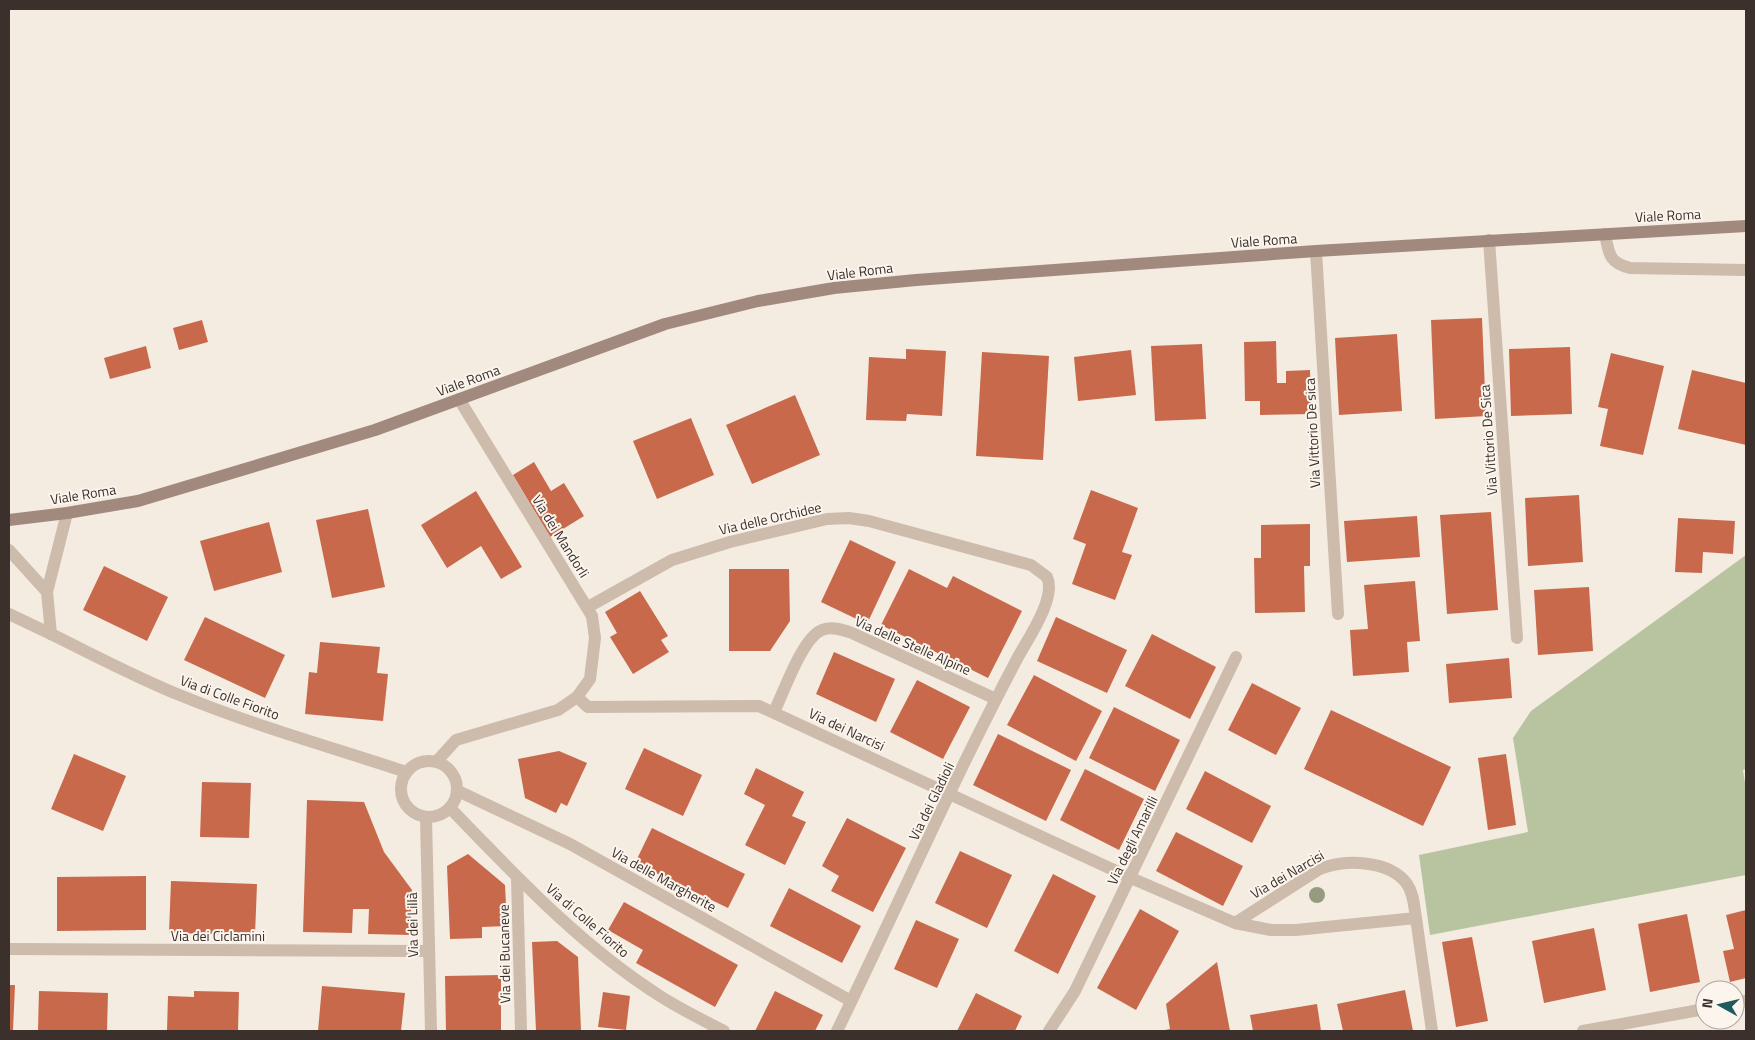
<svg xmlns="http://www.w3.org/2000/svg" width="1755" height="1040" font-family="'Titillium Web',sans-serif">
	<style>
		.grass { fill: #b8c4a0 }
		.building { fill: #c8694b }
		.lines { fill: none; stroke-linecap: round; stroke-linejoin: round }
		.street { stroke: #cdbbac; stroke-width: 12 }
		.secondary { stroke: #a18a7d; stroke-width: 12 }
		.tree { fill: #969b7f }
		.labels { text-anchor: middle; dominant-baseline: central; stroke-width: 4; stroke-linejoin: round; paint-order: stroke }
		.street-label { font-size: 14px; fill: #3b302b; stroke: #fbf5ee }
	</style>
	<rect width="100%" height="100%" fill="#f4ebe1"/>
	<polygon class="grass" points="1746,555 1746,769 1743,770 1746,789 1746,875 1430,935 1419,855 1528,832 1513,738 1531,711"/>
	<g class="building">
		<polygon points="1482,318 1486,416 1435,419 1431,320"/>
		<polygon points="202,320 208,342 179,350 173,328"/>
		<polygon points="1397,334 1402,411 1339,415 1335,338"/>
		<polygon points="1276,341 1277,383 1286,383 1286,371 1310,370 1311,414 1260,415 1260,401 1245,401 1244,342"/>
		<polygon points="1202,344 1206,419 1155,421 1151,346"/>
		<polygon points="146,346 151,368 110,379 104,358"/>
		<polygon points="1570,347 1572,414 1511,416 1509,349"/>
		<polygon points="906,349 946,351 942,416 907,414 906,421 866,420 869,357 906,359"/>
		<polygon points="1131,350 1136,395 1078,401 1074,357"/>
		<polygon points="982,352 1049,356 1043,460 976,456"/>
		<polygon points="1611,353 1664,366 1643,455 1600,446 1608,409 1598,407"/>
		<polygon points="1692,370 1746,383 1746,445 1678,429"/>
		<polygon points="795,395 820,455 752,484 726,425"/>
		<polygon points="691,418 714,475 657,499 633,441"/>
		<polygon points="534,462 551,491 564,483 584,516 550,537 513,475"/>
		<polygon points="1091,490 1138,508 1122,552 1132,555 1115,600 1072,584 1086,544 1073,539"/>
		<polygon points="476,491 522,567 501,579 481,546 447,568 421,525"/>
		<polygon points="1579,495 1583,562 1528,566 1525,498"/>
		<polygon points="368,509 385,587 332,598 316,520"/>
		<polygon points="1491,512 1498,610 1447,614 1440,515"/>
		<polygon points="1417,516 1420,557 1347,562 1344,521"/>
		<polygon points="1678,518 1735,521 1733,554 1703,552 1702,573 1675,572"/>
		<polygon points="269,522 282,572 214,591 200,541"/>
		<polygon points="1310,524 1310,566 1304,566 1305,612 1255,613 1254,558 1261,558 1261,525"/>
		<polygon points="850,540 896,562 867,624 821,602"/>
		<polygon points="104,566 168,597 147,641 83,610"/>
		<polygon points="729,569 789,569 790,621 770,651 729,651"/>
		<polygon points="909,569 947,588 953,576 1022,611 988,678 881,625"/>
		<polygon points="1415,581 1420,641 1407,642 1409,672 1353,676 1350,630 1368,629 1364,585"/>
		<polygon points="1589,587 1593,651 1538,655 1534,590"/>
		<polygon points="640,591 668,636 661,640 669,652 633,674 610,637 617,633 605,612"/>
		<polygon points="205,617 285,655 265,698 184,660"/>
		<polygon points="1056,617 1127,650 1107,693 1037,661"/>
		<polygon points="1152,634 1216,667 1190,719 1125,686"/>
		<polygon points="320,642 380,647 377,673 388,674 383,721 305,714 309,672 317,673"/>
		<polygon points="834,652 895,679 876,722 816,694"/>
		<polygon points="1509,658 1512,698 1449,703 1446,664"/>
		<polygon points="1034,675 1102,711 1076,761 1007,725"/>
		<polygon points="917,680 970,707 943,759 890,732"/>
		<polygon points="1252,683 1301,708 1276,755 1228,730"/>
		<polygon points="1114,707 1180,740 1155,791 1089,758"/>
		<polygon points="1331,710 1451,767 1423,826 1304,769"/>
		<polygon points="998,734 1071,770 1046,821 973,785"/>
		<polygon points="644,748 702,775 683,816 625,789"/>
		<polygon points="559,751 587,763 567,806 561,803 556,813 525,798 518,759"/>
		<polygon points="74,754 126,776 103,831 51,809"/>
		<polygon points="1506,754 1516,825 1488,830 1478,758"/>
		<polygon points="756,768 804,792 792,816 806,822 785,865 745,845 765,805 744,794"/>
		<polygon points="1085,769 1144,799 1119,850 1060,820"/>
		<polygon points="1205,771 1271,806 1252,843 1186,809"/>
		<polygon points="202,782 251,783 249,838 200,837"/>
		<polygon points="307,800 364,802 384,852 412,890 410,935 368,934 369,909 353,909 352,933 303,932"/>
		<polygon points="847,818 906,848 873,912 831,891 839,876 822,866"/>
		<polygon points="652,828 745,874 728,908 635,863"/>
		<polygon points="1176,832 1243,866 1223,906 1156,871"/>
		<polygon points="960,851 1012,875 987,928 935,903"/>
		<polygon points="468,854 505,885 507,926 482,927 482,938 450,939 447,866"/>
		<polygon points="1053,874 1096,896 1058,974 1014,951"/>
		<polygon points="146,876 146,930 57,931 57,877"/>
		<polygon points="171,881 257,884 255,935 169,933"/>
		<polygon points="789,888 861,926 842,963 770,926"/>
		<polygon points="624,902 738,965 715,1007 636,963 643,950 608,930"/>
		<polygon points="1140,909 1179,931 1136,1010 1097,988"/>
		<polygon points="1746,910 1746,978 1730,982 1723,951 1734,949 1726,915"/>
		<polygon points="1687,914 1700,982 1650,992 1638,924"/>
		<polygon points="916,920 959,939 937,988 894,969"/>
		<polygon points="1594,928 1606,990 1544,1003 1532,941"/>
		<polygon points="1472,937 1488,1021 1456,1027 1442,942"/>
		<polygon points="557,941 578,957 581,1031 536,1031 532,942"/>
		<polygon points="1217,962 1230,1031 1160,1031 1170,1029 1166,1004"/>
		<polygon points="501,975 501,1031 446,1031 445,976"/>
		<polygon points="9,985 15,985 13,1031 9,1031"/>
		<polygon points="322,986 405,993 401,1031 318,1031"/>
		<polygon points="1405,990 1413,1031 1343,1031 1337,1004"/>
		<polygon points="39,991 108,993 107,1031 38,1031"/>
		<polygon points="194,991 239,992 238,1031 167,1031 168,996 194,997"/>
		<polygon points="775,991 823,1015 815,1031 755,1031"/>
		<polygon points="603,992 630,996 626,1030 598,1027"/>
		<polygon points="976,993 1022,1016 1015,1031 957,1031"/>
		<polygon points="1317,1004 1321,1031 1253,1031 1250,1015"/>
	</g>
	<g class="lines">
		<g class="street">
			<path d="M1605,234c4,19 3,28 25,34l116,2"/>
			<polyline points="1489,240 1517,638"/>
			<polyline points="1316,251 1338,614"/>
			<polyline points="459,399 592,616 595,638 590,679 577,697"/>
			<polyline points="9,550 47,592"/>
			<path d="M588,607l84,-47 58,-18 97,-23 22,-1 20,3 162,44 16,12c10,21 -20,63 -30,82 -65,122 -120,249 -180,372"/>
			<polyline points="9,614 51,634 47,592 67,513"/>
			<path d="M51,634c43,21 86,44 131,62 73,30 149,51 224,76"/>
			<path d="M774,712c10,-20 28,-74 48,-82 10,-4 21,0 30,3l144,66"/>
			<circle cx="429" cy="789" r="28"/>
			<path d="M437,761l19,-21 102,-30 19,-13 11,10 171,-1 372,172 104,45 36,7h25l120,-12c-2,-11 -2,-24 -9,-34 -17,-24 -65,-26 -89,-14l-83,53"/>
			<polyline points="458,791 570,844 851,1001"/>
			<path d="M450,808c65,67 131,138 210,188 20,13 43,24 64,35"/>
			<polyline points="426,818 431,1031"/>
			<polyline points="517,877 521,1031"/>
			<polyline points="1416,918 1432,1031"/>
			<polyline points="9,949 427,951"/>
			<polyline points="1735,1003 1746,1001"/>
			<polyline points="1049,1031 1075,991 1236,657"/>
			<polyline points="1583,1031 1705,1009"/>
		</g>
		<polyline class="secondary" points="9,520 67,513 138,501 375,430 665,324 758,301 834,288 916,280 1316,251 1746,226"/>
	</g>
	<circle class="tree" cx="1317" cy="895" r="8"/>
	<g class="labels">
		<g class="street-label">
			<text transform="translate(1668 215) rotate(-3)">Viale Roma</text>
			<text transform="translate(1264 240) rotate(-4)">Viale Roma</text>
			<text transform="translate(860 271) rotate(-7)">Viale Roma</text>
			<text transform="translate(468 380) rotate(-20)">Viale Roma</text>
			<text transform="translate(1312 433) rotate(-93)">Via Vittorio De sica</text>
			<text transform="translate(1488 440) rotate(-94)">Via Vittorio De Sica</text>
			<text transform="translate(83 494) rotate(-9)">Viale Roma</text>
			<text transform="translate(770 518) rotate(-13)">Via delle Orchidee</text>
			<text transform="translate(561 536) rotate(58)">Via dei Mandorli</text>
			<text transform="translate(913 645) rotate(24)">Via delle Stelle Alpine</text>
			<text transform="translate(230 697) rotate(20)">Via di Colle Fiorito</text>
			<text transform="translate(847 729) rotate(25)">Via dei Narcisi</text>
			<text transform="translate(931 801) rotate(-64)">Via dei Gladioli</text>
			<text transform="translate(1132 840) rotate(-64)">Via degli Amarilli</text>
			<text transform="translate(1287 874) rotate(-30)">Via dei Narcisi</text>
			<text transform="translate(664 879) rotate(29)">Via delle Margherite</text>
			<text transform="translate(588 920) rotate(41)">Via di Colle Fiorito</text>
			<text transform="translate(412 925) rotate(-91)">Via dei Lillà</text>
			<text x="218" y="935">Via dei Ciclamini</text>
			<text transform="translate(504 954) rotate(-91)">Via dei Bucaneve</text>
		</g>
	</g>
	<rect width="1755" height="1040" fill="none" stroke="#3b302b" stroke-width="20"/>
	<g transform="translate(1720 1005) rotate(278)"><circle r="24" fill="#fbf5ee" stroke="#aea6a0"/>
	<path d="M0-4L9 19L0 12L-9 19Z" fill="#1f5a5e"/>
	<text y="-8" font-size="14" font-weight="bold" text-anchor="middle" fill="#3b302b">N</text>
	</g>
</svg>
